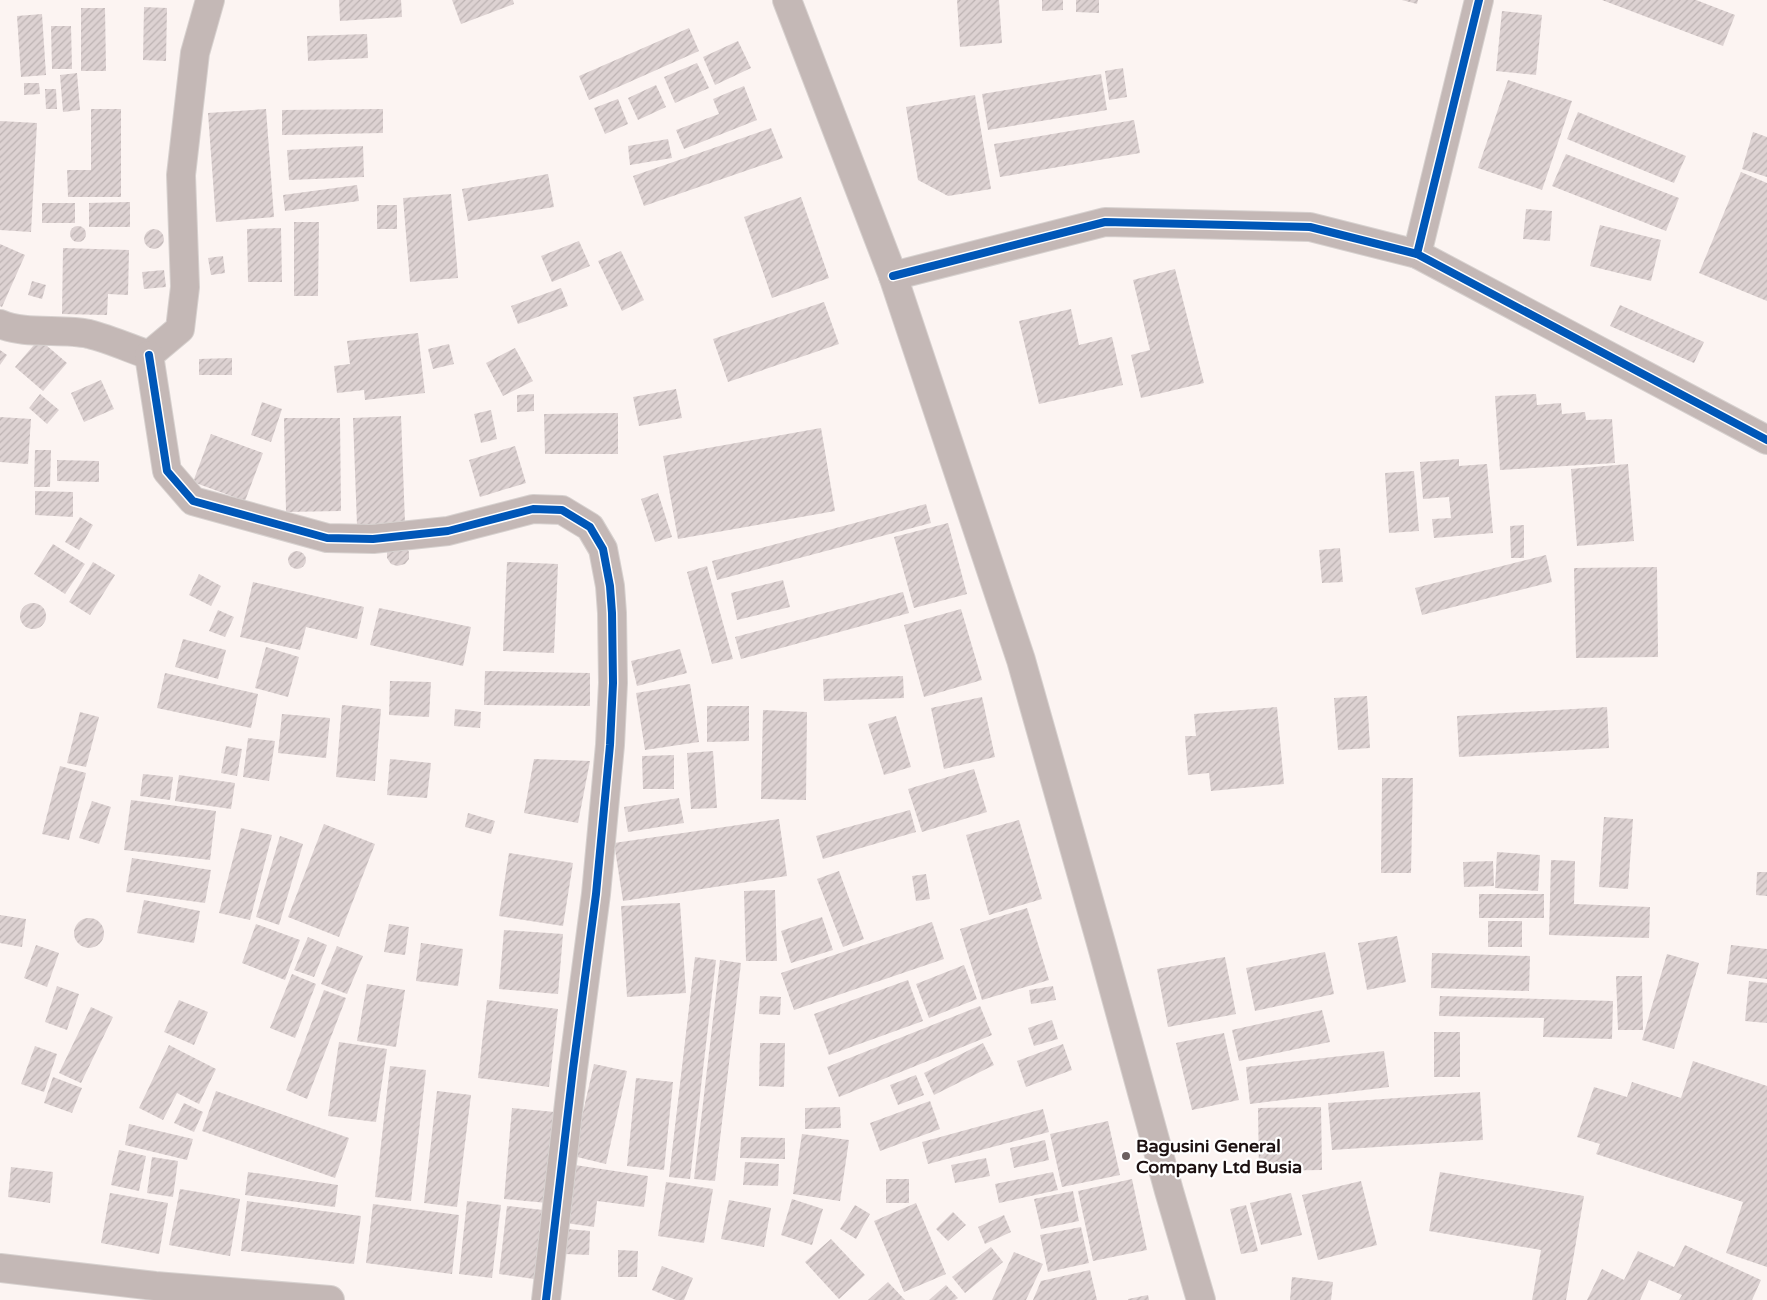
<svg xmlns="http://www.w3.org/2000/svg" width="1767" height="1300" font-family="'Varela Round',sans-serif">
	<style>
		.building { fill: url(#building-hatch) }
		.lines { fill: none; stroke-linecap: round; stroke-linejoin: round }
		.minor-casing { stroke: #d7d1cf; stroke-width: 30 }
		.secondary-casing { stroke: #d7d1cf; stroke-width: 30 }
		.minor { stroke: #c4b8b6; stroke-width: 28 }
		.secondary { stroke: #c4b8b6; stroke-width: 28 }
		.cycleway-casing { stroke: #fff; stroke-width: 11 }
		.cycleway { stroke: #0057b8; stroke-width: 8 }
		.poi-dot { fill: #6b6060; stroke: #fff; stroke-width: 2 }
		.labels { text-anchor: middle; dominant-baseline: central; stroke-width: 4.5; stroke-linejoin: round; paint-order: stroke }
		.poi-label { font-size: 18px; font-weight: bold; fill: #1d1111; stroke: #fff; text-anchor: start }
	</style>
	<defs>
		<pattern id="building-hatch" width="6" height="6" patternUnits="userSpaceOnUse" patternTransform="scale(1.25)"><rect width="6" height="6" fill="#ddd2d2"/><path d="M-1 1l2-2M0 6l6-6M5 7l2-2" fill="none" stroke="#bdb3b3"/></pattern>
	</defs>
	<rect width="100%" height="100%" fill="#fcf4f2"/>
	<g class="building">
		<polygon points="339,0 401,0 402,17 340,21"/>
		<polygon points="452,0 513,0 514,4 461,24"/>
		<polygon points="957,0 999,0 1002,43 960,47"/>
		<polygon points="1042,0 1063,0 1063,10 1042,11"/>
		<polygon points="1076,0 1099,0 1099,13 1076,12"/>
		<polygon points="1402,0 1418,0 1417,4"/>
		<polygon points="1602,0 1696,0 1735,15 1723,46"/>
		<polygon points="144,7 167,8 166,61 143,60"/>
		<polygon points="81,8 105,8 106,71 81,71"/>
		<polygon points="1502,11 1542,15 1536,75 1496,71"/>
		<polygon points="42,14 46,75 21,77 17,16"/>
		<polygon points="51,26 71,26 72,69 52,69"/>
		<polygon points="689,28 699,51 589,100 579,76"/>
		<polygon points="367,34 368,58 308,61 307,36"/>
		<polygon points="738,41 751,68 715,85 703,57"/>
		<polygon points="697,63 709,88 675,103 664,77"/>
		<polygon points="1123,68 1127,97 1109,100 1105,71"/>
		<polygon points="77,73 80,110 63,112 60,75"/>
		<polygon points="1101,74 1107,110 988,130 982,94"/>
		<polygon points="1508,80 1572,101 1542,190 1478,168"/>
		<polygon points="24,83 39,83 40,94 24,95"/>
		<polygon points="656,85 666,107 638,120 628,98"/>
		<polygon points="744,86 757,120 684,149 676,130 719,114 713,99"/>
		<polygon points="45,89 56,89 57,109 46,109"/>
		<polygon points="975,95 991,189 948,196 918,180 906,107"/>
		<polygon points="618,99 628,124 605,134 594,108"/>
		<polygon points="91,109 121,109 121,197 68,197 67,170 91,170"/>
		<polygon points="266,109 274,217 216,222 208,113"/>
		<polygon points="383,109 383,133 282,135 282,110"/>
		<polygon points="1578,112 1686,156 1674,183 1567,139"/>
		<polygon points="1134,120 1140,153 1000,177 994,144"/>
		<polygon points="0,121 37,123 31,232 0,230"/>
		<polygon points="771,128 783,158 644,206 633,176"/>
		<polygon points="1753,132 1767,137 1767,177 1742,169"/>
		<polygon points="668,139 672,158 630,165 628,146"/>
		<polygon points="363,146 364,177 289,180 287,150"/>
		<polygon points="1566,154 1679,198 1666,231 1552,186"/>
		<polygon points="1741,172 1767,183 1767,301 1699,273"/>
		<polygon points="548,174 554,207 468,221 462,189"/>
		<polygon points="357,185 359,201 285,211 283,195"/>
		<polygon points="451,194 458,278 410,282 403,198"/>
		<polygon points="801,197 829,278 772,298 744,217"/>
		<polygon points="130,202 130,227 89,227 89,203"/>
		<rect x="42" y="203" width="33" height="20"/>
		<rect x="377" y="205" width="20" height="24"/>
		<polygon points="1526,209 1552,211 1550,241 1523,239"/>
		<polygon points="294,222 319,222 318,296 294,296"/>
		<polygon points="1600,225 1661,240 1651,281 1590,266"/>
		<circle cx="78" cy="234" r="8"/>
		<polygon points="281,228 282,282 248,282 247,229"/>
		<circle cx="154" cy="239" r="10"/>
		<polygon points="579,241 590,266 552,282 541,256"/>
		<polygon points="0,244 25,255 2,307 0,306"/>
		<polygon points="63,248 129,250 128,295 108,294 107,315 62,314"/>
		<polygon points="621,251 644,300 622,311 598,261"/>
		<polygon points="223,256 225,273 211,275 208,258"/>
		<polygon points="1175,269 1204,383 1141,398 1131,355 1150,350 1133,280"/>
		<polygon points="164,270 166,287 144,289 142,272"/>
		<polygon points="32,281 46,285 42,299 28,295"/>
		<polygon points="561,288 568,306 518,324 511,306"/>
		<polygon points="824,302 839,344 728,382 713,339"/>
		<polygon points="1620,305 1704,342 1694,363 1610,326"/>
		<polygon points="1071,309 1079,345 1112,337 1123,385 1039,404 1019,321"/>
		<polygon points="418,333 425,393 365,400 364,390 337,393 334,366 350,364 347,341"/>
		<polygon points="39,339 67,363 43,391 15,367"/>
		<polygon points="449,344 454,364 433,369 428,349"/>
		<polygon points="515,348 533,381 503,396 486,363"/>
		<polygon points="0,350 7,355 0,365"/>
		<polygon points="232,358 232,375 199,375 199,359"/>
		<polygon points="101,380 114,409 84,422 71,393"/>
		<polygon points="676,389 682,418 639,426 633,397"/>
		<polygon points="40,394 59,410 47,424 29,408"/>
		<polygon points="534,394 534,411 517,412 517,395"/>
		<polygon points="1536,394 1537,405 1561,403 1562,414 1585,412 1586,420 1612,419 1615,463 1500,470 1495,396"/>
		<polygon points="262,402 282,409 271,442 251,435"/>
		<polygon points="491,410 497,439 481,443 474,414"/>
		<polygon points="618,413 618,454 545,454 544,414"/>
		<polygon points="401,416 405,523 357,525 353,418"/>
		<polygon points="0,417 31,419 28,464 0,462"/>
		<polygon points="284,418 340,418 341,511 286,512"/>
		<polygon points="821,428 835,511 678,539 663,456"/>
		<polygon points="211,434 263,453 245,501 193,482"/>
		<polygon points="515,446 526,483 480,497 469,460"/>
		<polygon points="35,450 51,450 50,487 34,487"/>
		<polygon points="1459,459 1459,466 1487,464 1493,533 1434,538 1432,519 1451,518 1449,497 1423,499 1420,462"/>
		<polygon points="57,460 99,461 99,482 57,481"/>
		<polygon points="1628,464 1634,541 1577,546 1571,469"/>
		<polygon points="1414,471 1419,531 1389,533 1385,473"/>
		<polygon points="35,491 73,492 73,517 35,515"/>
		<polygon points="658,493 672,537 655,542 641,499"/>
		<polygon points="926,504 931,523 717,580 712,561"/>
		<polygon points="80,517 93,525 79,550 65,542"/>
		<polygon points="948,523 967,594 914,608 894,537"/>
		<polygon points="1524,525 1524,558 1511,558 1510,526"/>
		<polygon points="53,544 85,564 65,594 34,574"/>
		<polygon points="406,546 409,552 409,559 405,564 397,566 391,564 387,558 387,550"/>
		<polygon points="1340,548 1343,582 1322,583 1319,550"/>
		<circle cx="297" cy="560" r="9"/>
		<polygon points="1546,555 1552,582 1422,615 1415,588"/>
		<polygon points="93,562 115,575 90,615 69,602"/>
		<polygon points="507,562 558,564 554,653 503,651"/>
		<polygon points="707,566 733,659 712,664 687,572"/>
		<polygon points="1657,567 1658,657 1576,658 1574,568"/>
		<polygon points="199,574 221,586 211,606 189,595"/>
		<polygon points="783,580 790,607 737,620 731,593"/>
		<polygon points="253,582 364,607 357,639 306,627 300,650 240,637"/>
		<polygon points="903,592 909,613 741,659 735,637"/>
		<circle cx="33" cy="616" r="13"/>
		<polygon points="379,608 471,627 463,666 370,645"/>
		<polygon points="961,609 982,680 924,697 904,625"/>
		<polygon points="218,610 234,617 225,637 209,631"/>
		<polygon points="183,639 226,650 218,679 175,667"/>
		<polygon points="266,647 299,657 288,697 255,688"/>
		<polygon points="680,649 687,673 637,686 631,661"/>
		<polygon points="485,671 590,673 590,706 484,705"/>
		<polygon points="165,673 258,694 251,728 157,708"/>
		<polygon points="903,676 904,698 824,701 823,679"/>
		<polygon points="390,681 431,682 429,717 389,715"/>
		<polygon points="690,684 699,742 645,750 636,693"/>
		<polygon points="1367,696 1370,748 1338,750 1334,698"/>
		<polygon points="982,697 995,757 944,769 931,708"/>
		<polygon points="342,705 381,709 375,781 336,777"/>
		<polygon points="707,706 749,706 749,741 707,742"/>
		<polygon points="1277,707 1284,784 1211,791 1209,773 1188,775 1185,736 1196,736 1194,714"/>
		<polygon points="1607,707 1609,748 1459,757 1457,716"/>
		<polygon points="455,709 481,712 480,728 454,726"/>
		<polygon points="763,710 807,712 806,800 761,799"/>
		<polygon points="80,712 99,717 86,767 67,763"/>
		<polygon points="282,714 330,718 326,758 278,753"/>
		<polygon points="896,716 911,767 884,775 868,724"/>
		<polygon points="248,738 275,741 269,781 243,777"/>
		<polygon points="226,746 242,749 237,776 221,773"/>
		<polygon points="713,751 717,808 691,809 687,753"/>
		<polygon points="674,755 674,789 643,789 642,756"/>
		<polygon points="390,759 431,763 427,798 387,795"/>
		<polygon points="534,759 590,761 578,823 524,813"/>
		<polygon points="60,766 86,773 69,840 42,834"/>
		<polygon points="974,769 987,812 922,832 908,789"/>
		<polygon points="143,774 173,777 170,800 140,796"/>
		<polygon points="179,775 235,783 231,809 175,801"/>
		<polygon points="1382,778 1413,778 1411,873 1381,873"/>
		<polygon points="679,798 684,823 628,832 624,807"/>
		<polygon points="131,800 216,811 210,860 124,850"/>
		<polygon points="92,801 111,807 99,844 79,838"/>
		<polygon points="910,810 916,832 823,859 816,836"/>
		<polygon points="468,813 495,821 491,834 465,827"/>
		<polygon points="1604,817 1633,819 1628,889 1599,887"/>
		<polygon points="779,819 787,876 623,901 614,843"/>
		<polygon points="1019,820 1042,899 989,915 966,835"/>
		<polygon points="324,824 375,844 339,937 288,917"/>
		<polygon points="241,828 272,835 250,920 219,913"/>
		<polygon points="280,836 303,844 279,925 256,917"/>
		<polygon points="1497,852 1540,855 1538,891 1495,888"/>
		<polygon points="509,853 573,863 563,926 499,916"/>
		<polygon points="132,858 211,870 205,903 126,892"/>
		<polygon points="1551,860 1575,861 1574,904 1650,907 1649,938 1549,935"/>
		<polygon points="1493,861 1494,886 1464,887 1463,862"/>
		<polygon points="839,871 864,939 843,947 817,879"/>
		<polygon points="1757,872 1767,872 1767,896 1756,895"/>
		<polygon points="926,874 930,899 916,901 912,876"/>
		<polygon points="775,890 777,961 746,961 744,891"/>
		<rect x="1479" y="894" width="65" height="24"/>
		<polygon points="144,900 200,911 194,943 137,933"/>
		<polygon points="680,903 686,993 627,997 621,906"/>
		<polygon points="1027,908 1049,980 982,1000 960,929"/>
		<polygon points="0,915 26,919 22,947 0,943"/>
		<polygon points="822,917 833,950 791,963 781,931"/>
		<circle cx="89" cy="933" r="15"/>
		<rect x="1488" y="921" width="34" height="26"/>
		<polygon points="932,922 944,959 794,1010 781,973"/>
		<polygon points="256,924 300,940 285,980 242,963"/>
		<polygon points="389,924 409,927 405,955 384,952"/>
		<polygon points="504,930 563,934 558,994 499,989"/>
		<polygon points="1397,936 1406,982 1367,990 1358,943"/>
		<polygon points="308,937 327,945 314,977 294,970"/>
		<polygon points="421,943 463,949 458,986 416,981"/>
		<polygon points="36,945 59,953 47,987 24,978"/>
		<polygon points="1731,945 1767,949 1767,979 1727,974"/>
		<polygon points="337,946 363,956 347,994 321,984"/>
		<polygon points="1325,952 1334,994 1255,1011 1246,968"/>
		<polygon points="1432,953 1530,956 1529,991 1431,988"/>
		<polygon points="1667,954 1699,963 1674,1049 1642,1040"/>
		<polygon points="695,957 716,960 690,1179 669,1177"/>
		<polygon points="1225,957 1236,1014 1168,1027 1157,969"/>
		<polygon points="720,960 741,963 715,1181 694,1179"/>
		<polygon points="964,965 977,999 929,1018 916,984"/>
		<polygon points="292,974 316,984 295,1038 270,1028"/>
		<polygon points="1616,976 1642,976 1643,1030 1618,1030"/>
		<polygon points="908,980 923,1021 829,1055 814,1014"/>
		<polygon points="1749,981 1767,983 1767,1023 1745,1021"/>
		<polygon points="367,984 405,990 396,1047 357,1041"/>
		<polygon points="57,986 79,994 67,1030 45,1022"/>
		<polygon points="1053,986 1056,1000 1031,1004 1029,990"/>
		<polygon points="324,990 346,998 307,1099 286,1090"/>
		<polygon points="760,996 781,997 780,1015 759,1014"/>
		<polygon points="1440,996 1613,1001 1612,1039 1543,1037 1544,1018 1439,1016"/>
		<polygon points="179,1000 208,1012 194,1045 164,1032"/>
		<polygon points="487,1000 558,1009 549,1087 478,1078"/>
		<polygon points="980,1006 992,1035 839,1097 827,1067"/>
		<polygon points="91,1007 113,1017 81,1083 59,1073"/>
		<polygon points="1322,1010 1330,1042 1239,1061 1232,1030"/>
		<polygon points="1052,1020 1058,1039 1034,1046 1028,1028"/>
		<rect x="1434" y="1032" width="26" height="45"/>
		<polygon points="1224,1033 1239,1100 1192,1110 1176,1043"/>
		<polygon points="339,1042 387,1049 376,1122 328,1116"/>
		<polygon points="760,1043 785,1043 784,1087 759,1086"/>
		<polygon points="983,1043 994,1065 934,1095 924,1073"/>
		<polygon points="1063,1044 1072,1070 1026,1087 1017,1061"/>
		<polygon points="169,1045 216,1069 199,1104 177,1093 163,1120 139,1108"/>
		<polygon points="35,1046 57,1054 44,1092 21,1084"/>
		<polygon points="1384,1051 1389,1087 1250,1104 1246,1067"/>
		<polygon points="1693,1061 1767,1086 1767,1267 1726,1253 1743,1202 1596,1154 1600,1144 1577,1137 1594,1087 1627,1097 1632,1082 1681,1098"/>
		<polygon points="594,1064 627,1071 606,1164 573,1156"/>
		<polygon points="390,1066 426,1070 411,1201 375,1197"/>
		<polygon points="916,1075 924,1095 898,1105 890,1085"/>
		<polygon points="53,1077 82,1088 72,1113 44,1103"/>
		<polygon points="636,1078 673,1082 664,1170 627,1166"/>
		<polygon points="216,1091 349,1138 335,1178 202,1131"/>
		<polygon points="437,1091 471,1095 457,1207 424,1203"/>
		<polygon points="1480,1092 1483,1140 1332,1150 1328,1103"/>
		<polygon points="930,1101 940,1129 880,1151 870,1123"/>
		<polygon points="184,1103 203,1112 194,1132 174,1123"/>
		<polygon points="840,1107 841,1128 805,1129 805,1108"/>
		<polygon points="1321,1107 1322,1170 1259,1171 1258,1108"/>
		<polygon points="512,1108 555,1112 547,1203 504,1199"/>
		<polygon points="1043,1109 1049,1132 928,1164 922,1142"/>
		<polygon points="1108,1121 1120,1175 1062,1187 1050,1134"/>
		<polygon points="129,1124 193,1139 187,1160 125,1145"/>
		<polygon points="802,1134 849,1140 840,1201 793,1194"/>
		<polygon points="741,1137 785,1138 785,1159 740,1158"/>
		<polygon points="1045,1140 1049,1160 1014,1168 1010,1148"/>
		<polygon points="119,1150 146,1156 139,1191 111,1185"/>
		<polygon points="152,1157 178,1161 173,1197 147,1193"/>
		<polygon points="986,1158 990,1176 955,1183 951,1165"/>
		<polygon points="745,1162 779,1164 778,1186 743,1185"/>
		<polygon points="575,1165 648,1176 644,1207 597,1201 594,1227 566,1223"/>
		<polygon points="11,1167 53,1172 50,1203 8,1197"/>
		<polygon points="248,1172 338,1185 335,1207 245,1195"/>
		<polygon points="1053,1172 1058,1190 999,1203 995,1184"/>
		<polygon points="1440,1172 1584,1196 1566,1300 1532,1300 1541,1250 1429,1231"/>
		<rect x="886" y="1179" width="23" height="24"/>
		<polygon points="1132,1179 1147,1250 1093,1261 1078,1191"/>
		<polygon points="1361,1181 1377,1245 1318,1260 1302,1195"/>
		<polygon points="666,1182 713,1189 704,1243 658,1236"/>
		<polygon points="180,1189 240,1199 230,1256 169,1245"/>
		<polygon points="1073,1191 1079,1221 1041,1229 1034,1199"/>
		<polygon points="110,1193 168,1203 159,1254 101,1243"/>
		<polygon points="1291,1193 1302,1235 1261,1245 1250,1203"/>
		<polygon points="792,1199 823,1209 812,1245 781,1235"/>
		<polygon points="729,1200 771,1208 764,1247 721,1239"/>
		<polygon points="247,1201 361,1216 354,1264 241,1251"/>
		<polygon points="467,1201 501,1205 492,1278 459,1274"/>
		<polygon points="916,1203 946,1274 904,1292 874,1221"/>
		<polygon points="373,1204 459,1215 452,1274 366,1263"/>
		<polygon points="855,1205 870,1214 856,1239 840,1229"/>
		<polygon points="1246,1205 1258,1251 1241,1254 1230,1209"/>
		<polygon points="507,1206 543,1210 534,1279 499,1274"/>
		<polygon points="953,1212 966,1225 948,1241 936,1229"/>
		<polygon points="1004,1215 1011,1232 985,1244 978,1227"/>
		<polygon points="1081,1227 1089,1263 1048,1272 1040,1235"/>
		<polygon points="567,1229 590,1231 589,1255 565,1254"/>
		<polygon points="831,1239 865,1275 839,1299 805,1262"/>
		<polygon points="1685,1245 1761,1280 1752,1300 1679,1300 1682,1295 1649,1280 1640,1300 1587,1300 1602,1269 1624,1280 1638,1251 1674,1267"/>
		<polygon points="991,1247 1003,1262 965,1293 952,1277"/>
		<polygon points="618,1250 638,1251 637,1277 618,1277"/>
		<polygon points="1014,1252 1043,1264 1026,1300 992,1300"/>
		<polygon points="662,1266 693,1278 684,1300 676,1300 652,1290"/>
		<polygon points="1090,1270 1097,1300 1033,1300 1041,1281"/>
		<polygon points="1292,1277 1333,1282 1331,1300 1290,1300"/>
		<polygon points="888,1282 905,1300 868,1300"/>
		<polygon points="946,1285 958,1298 955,1300 929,1300"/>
		<polygon points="1148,1295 1149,1300 1128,1300 1128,1299"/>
	</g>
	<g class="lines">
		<defs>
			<g id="minor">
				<polyline points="1479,0 1417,254 1767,440"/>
				<polyline points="893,276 1105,222 1310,227 1417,254"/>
				<path d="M0,324c24,11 62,4 89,10 20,5 40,14 60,21l31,-26 5,-42 -4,-112 14,-122 15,-53"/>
				<polyline points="149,355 167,471 193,501 327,538 373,539 448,531 533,509 562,510 590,527 603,549 610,586 612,613 613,683 610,745 596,894 573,1069 546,1300"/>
				<polyline points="0,1268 155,1286 330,1300"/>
			</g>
			<polyline id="secondary" points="787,0 893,276 1021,660 1101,943 1169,1191 1201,1300"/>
		</defs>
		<use href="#minor" class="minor-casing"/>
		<use href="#secondary" class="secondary-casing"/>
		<use href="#minor" class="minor"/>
		<use href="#secondary" class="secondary"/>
		<defs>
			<g id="cycleway">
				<polyline points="1479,0 1417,254 1767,440"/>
				<polyline points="893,276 1105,222 1310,227 1417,254"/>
				<polyline points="149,355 167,471 193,501 327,538 373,539 448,531 533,509 562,510 590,527 603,549 610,586 612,613 613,683 610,745 596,894 573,1069 546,1300"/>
			</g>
		</defs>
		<use href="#cycleway" class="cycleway-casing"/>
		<use href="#cycleway" class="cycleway"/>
	</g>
	<circle class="poi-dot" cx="1126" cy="1156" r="5"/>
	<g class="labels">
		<g class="poi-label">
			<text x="1136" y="1146">Bagusini General<tspan x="1136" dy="21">Company Ltd Busia</tspan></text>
		</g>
	</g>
</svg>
